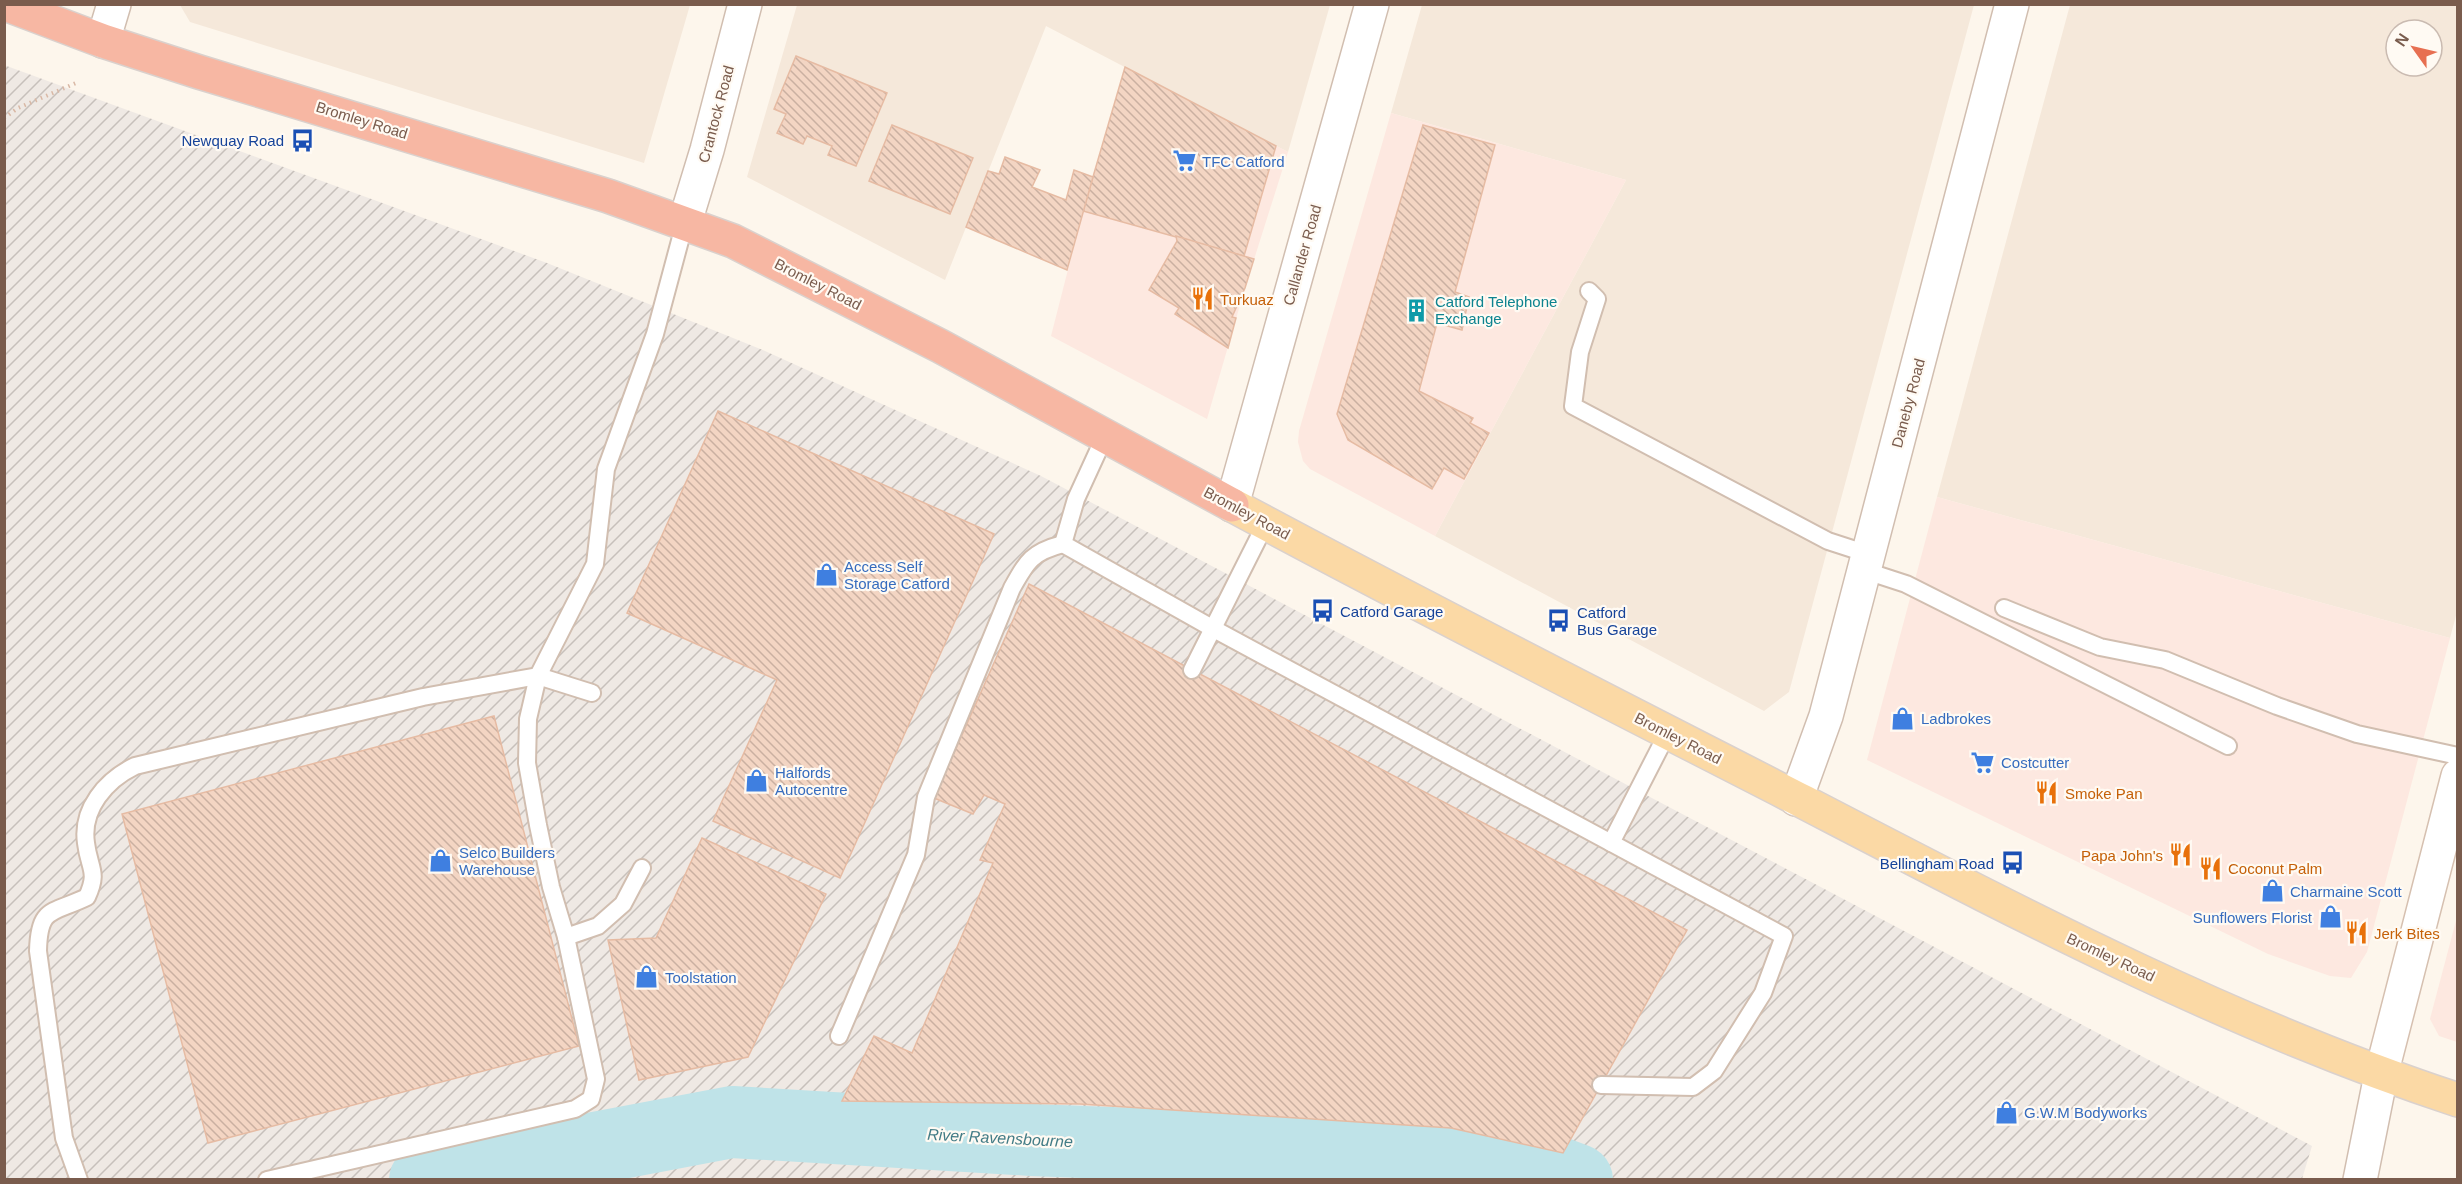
<svg xmlns="http://www.w3.org/2000/svg" width="2462" height="1184" font-family="Arial,sans-serif">
	<style>
		.residential { fill: #f5e8da; fill-rule: evenodd }
		.commercial { fill: #fde8e0 }
		.industrial { fill: url(#industrial-furrows) }
		.lines { fill: none; stroke-linecap: round; stroke-linejoin: round }
		.river { stroke: #bfe3e8; stroke-width: 72 }
		.building { fill: url(#building-back-hatch); stroke: #e6bba3; stroke-width: 1.5 }
		.lane-casing { stroke: #d1beb0; stroke-width: 20 }
		.street-casing { stroke: #d1beb0; stroke-width: 36 }
		.secondary-casing { stroke: #d6c0b0; stroke-width: 36 }
		.primary-casing { stroke: #dad1cd; stroke-width: 36 }
		.highway-casing { stroke: #dad1cd; stroke-width: 36 }
		.path { stroke: #d9b8a5; stroke-width: 4; stroke-dasharray: 1.5 4.5; stroke-linecap: butt }
		.lane { stroke: #fff; stroke-width: 16 }
		.street { stroke: #fff; stroke-width: 33 }
		.secondary { stroke: #fff; stroke-width: 33 }
		.primary { stroke: #fbd9a5; stroke-width: 33 }
		.highway { stroke: #f7b7a3; stroke-width: 33 }
		.labels { text-anchor: middle; dominant-baseline: central; stroke-width: 4.5; stroke-linejoin: round; paint-order: stroke }
		.street-label { font-size: 15px; fill: #7a5c4d; stroke: #fffaf3 }
		.transit-label { font-size: 15px; fill: #164399; stroke: #fffaf3; text-anchor: end }
		.shop-label { font-size: 15px; fill: #366cbe; stroke: #fffaf3; text-anchor: start }
		.food-label { font-size: 15px; fill: #c56008; stroke: #fffaf3; text-anchor: start }
		.culture-label { font-size: 15px; fill: #0d838f; stroke: #fffaf3; text-anchor: start }
		.water-label { font-size: 16px; font-style: italic; fill: #437c86; stroke: #fffaf3 }
	</style>
	<defs>
		<pattern id="industrial-furrows" width="10" height="10" patternUnits="userSpaceOnUse" patternTransform="scale(1.5)"><rect width="10" height="10" fill="#efe9e4"/><path d="M-1 1l2-2M0 10L10 0M9 11l2-2" fill="none" stroke="#c7c0bb"/></pattern>
		<pattern id="building-back-hatch" width="6" height="6" patternUnits="userSpaceOnUse" patternTransform="scale(1.5)"><rect width="6" height="6" fill="#f3d5c3"/><path d="M-1 5l2 2M0 0l6 6M5-1l2 2" fill="none" stroke="#cab0a1"/></pattern>
	</defs>
	<rect width="100%" height="100%" fill="#fdf6ec"/>
	<g class="residential">
		<polygon points="180,5 690,5 644,163 190,22"/>
		<polygon points="797,5 1330,5 1288,152 1046,26 945,280 747,177"/>
		<polygon points="1422,5 1974,5 1789,692 1764,711 1435,536 1626,180 1391,113"/>
		<path d="M2070,5h387l1,603 -8,30 -513,-141zM2396,30h36v36h-36z"/>
	</g>
	<g class="commercial">
		<polygon points="1125,67 1288,152 1245,288 1207,419 1051,336 1083,211"/>
		<polygon points="1391,113 1626,180 1435,536 1310,469 1303,461 1298,442 1299,431"/>
		<polygon points="1937,497 2450,638 2367,952 2351,978 2330,976 2268,954 1867,760"/>
		<polygon points="2457,917 2457,1042 2439,1036 2430,1019"/>
	</g>
	<polygon class="industrial" points="4,65 547,263 765,351 1041,476 2312,1146 2302,1179 5,1179"/>
	<g class="lines">
		<polyline class="river" points="425,1180 732,1122 1032,1140 1521,1159 1577,1180"/>
	</g>
	<g class="building">
		<polygon points="796,56 887,93 856,166 828,155 832,146 807,136 803,144 777,133 786,114 774,109"/>
		<polygon points="1125,67 1276,146 1244,256 1083,211"/>
		<polygon points="892,125 973,158 950,214 869,181"/>
		<polygon points="1423,125 1495,145 1455,292 1469,297 1462,330 1437,323 1419,391 1473,418 1470,423 1489,433 1464,479 1444,468 1432,489 1348,440 1337,414"/>
		<polygon points="1005,157 1040,170 1032,187 1066,200 1074,170 1093,177 1067,270 966,227 988,171 999,174"/>
		<polygon points="1176,236 1254,259 1245,288 1232,317 1236,318 1228,348 1175,314 1179,308 1149,290 1177,241"/>
		<polygon points="718,411 994,534 840,878 713,821 777,680 627,613"/>
		<polygon points="1029,584 1687,930 1563,1153 1451,1128 1080,1104 842,1101 874,1036 912,1053 993,863 980,860 1005,804 984,795 973,814 934,798"/>
		<polygon points="494,716 579,1046 208,1143 122,814"/>
		<polygon points="702,838 826,894 748,1057 639,1080 608,940 656,938"/>
	</g>
	<g class="lines">
		<defs>
			<g id="lane">
				<polyline points="1589,291 1597,299 1580,352 1573,406 1828,541 1868,554"/>
				<polyline points="1104,438 1076,499 1063,544 1212,628 1784,936 1763,993 1714,1071 1693,1087 1601,1085"/>
				<polyline points="1863,570 1906,584 2228,746"/>
				<polyline points="2004,608 2100,647 2165,660 2277,706 2357,734 2458,756"/>
				<polyline points="1192,670 1266,523"/>
				<polyline points="1611,843 1668,732"/>
				<polyline points="642,868 623,904 598,926 566,937 551,887 538,825 527,763 528,719 538,676 595,564 606,469 655,334 685,222"/>
				<path d="M839,1036l77,-181 10,-58 86,-209c15,-27 20,-36 51,-44"/>
				<path d="M79,1180l-15,-42 -26,-187c1,-45 14,-37 49,-54 12,-26 2,-28 -1,-54 -5,-34 20,-63 49,-77l288,-69 115,-21 54,17"/>
				<polyline points="267,1180 575,1109 591,1099 596,1079 566,937"/>
			</g>
			<g id="street">
				<polyline points="103,41 114,4"/>
				<polyline points="685,222 707,150 745,4"/>
				<polyline points="1232,505 1372,4"/>
				<polyline points="1796,799 1826,716 2012,4"/>
				<polyline points="2360,1180 2381,1075"/>
			</g>
			<polyline id="secondary" points="2381,1075 2458,776"/>
			<path id="primary" d="M1232,505c189,102 381,199 572,297 212,110 426,223 654,298"/>
			<polyline id="highway" points="5,4 103,41 199,72 608,196 733,241 940,346 1232,505"/>
		</defs>
		<use href="#lane" class="lane-casing"/>
		<use href="#street" class="street-casing"/>
		<use href="#secondary" class="secondary-casing"/>
		<use href="#primary" class="primary-casing"/>
		<use href="#highway" class="highway-casing"/>
		<g class="path">
			<polyline points="4,118 18,108 76,83"/>
			<polyline points="4,294 6,297"/>
		</g>
		<use href="#lane" class="lane"/>
		<use href="#street" class="street"/>
		<use href="#secondary" class="secondary"/>
		<use href="#primary" class="primary"/>
		<use href="#highway" class="highway"/>
	</g>
	<defs>
		<symbol id="bus-bare" viewBox="-9 -9 18 18"><path d="M-5-6H5V4H4V6H2V4H-2V6H-4V4H-5ZM-3.5-4V0h7V-4ZM-3.5 1.2v1.5H-2V1.2ZM2 1.2v1.5H3.5V1.2Z" fill="#1a4fb4" stroke="#fffaf3" stroke-width="2.5" paint-order="stroke"/></symbol>
		<symbol id="supermarket-bare" viewBox="-9 -9 18 18"><path d="M-6-5.5h2.5l.6 2H6L4.5 2H-2.5L-4.4-4H-6ZM-1.5 3.2a1.3 1.3 0 1 0 .1 0ZM3 3.2a1.3 1.3 0 1 0 .1 0Z" fill="#3f7fe0" stroke="#fffaf3" stroke-width="2.5" paint-order="stroke"/></symbol>
		<symbol id="restaurant-bare" viewBox="-9 -9 18 18"><path d="M-5-6h1v4h1v-4h1v4h1v-4h1v5L-1.5 .5V6h-2V.5L-5-1ZM5-6V6H3V1.5H1.5Q1.5-4 5-6Z" fill="#e8710a" stroke="#fffaf3" stroke-width="2.5" paint-order="stroke"/></symbol>
		<symbol id="building-bare" viewBox="-9 -9 18 18"><path d="M-4-6H4V6H1V3H-1V6H-4ZM-2.5-4.3h1.7v1.8h-1.7ZM.8-4.3h1.7v1.8H.8ZM-2.5-1h1.7V.8h-1.7ZM.8-1h1.7V.8H.8Z" fill="#0f9aa8" stroke="#fffaf3" stroke-width="2.5" paint-order="stroke"/></symbol>
		<symbol id="shop-bare" viewBox="-9 -9 18 18"><path d="M-5-2.5h2.3a2.7 3.5 0 0 1 5.4 0H5L5.5 6h-11ZM-1.5-2.5h3a1.5 2.3 0 0 0-3 0Z" fill="#3f7fe0" stroke="#fffaf3" stroke-width="2.5" paint-order="stroke"/></symbol>
	</defs>
	<g fill-rule="evenodd">
		<use href="#bus-bare" x="286" y="124" width="33" height="33"/>
		<use href="#supermarket-bare" x="1168" y="144" width="33" height="33"/>
		<use href="#restaurant-bare" x="1186" y="282" width="33" height="33"/>
		<use href="#building-bare" x="1400" y="294" width="33" height="33"/>
		<use href="#shop-bare" x="810" y="558" width="33" height="33"/>
		<use href="#bus-bare" x="1306" y="594" width="33" height="33"/>
		<use href="#bus-bare" x="1542" y="604" width="33" height="33"/>
		<use href="#shop-bare" x="1886" y="702" width="33" height="33"/>
		<use href="#supermarket-bare" x="1966" y="746" width="33" height="33"/>
		<use href="#shop-bare" x="740" y="764" width="33" height="33"/>
		<use href="#restaurant-bare" x="2030" y="776" width="33" height="33"/>
		<use href="#restaurant-bare" x="2164" y="838" width="33" height="33"/>
		<use href="#shop-bare" x="424" y="844" width="33" height="33"/>
		<use href="#bus-bare" x="1996" y="846" width="33" height="33"/>
		<use href="#restaurant-bare" x="2194" y="852" width="33" height="33"/>
		<use href="#shop-bare" x="2256" y="874" width="33" height="33"/>
		<use href="#shop-bare" x="2314" y="900" width="33" height="33"/>
		<use href="#restaurant-bare" x="2340" y="916" width="33" height="33"/>
		<use href="#shop-bare" x="630" y="960" width="33" height="33"/>
		<use href="#shop-bare" x="1990" y="1096" width="33" height="33"/>
	</g>
	<g class="labels">
		<g class="street-label">
			<text transform="translate(716 114) rotate(-75)">Crantock Road</text>
			<text transform="translate(362 120) rotate(17)">Bromley Road</text>
			<text transform="translate(1302 255) rotate(-74)">Callander Road</text>
			<text transform="translate(818 284) rotate(27)">Bromley Road</text>
			<text transform="translate(1908 403) rotate(-75)">Daneby Road</text>
			<text transform="translate(1247 513) rotate(28)">Bromley Road</text>
			<text transform="translate(1678 738) rotate(27)">Bromley Road</text>
			<text transform="translate(2111 957) rotate(25)">Bromley Road</text>
		</g>
		<g class="transit-label">
			<text x="284" y="140">Newquay Road</text>
			<text x="1340" y="611" text-anchor="start">Catford Garage</text>
			<text x="1577" y="612" text-anchor="start">Catford<tspan x="1577" dy="17">Bus Garage</tspan></text>
			<text x="1994" y="863">Bellingham Road</text>
		</g>
		<g class="shop-label">
			<text x="1202" y="161">TFC Catford</text>
			<text x="844" y="566">Access Self<tspan x="844" dy="17">Storage Catford</tspan></text>
			<text x="1921" y="718">Ladbrokes</text>
			<text x="2001" y="762">Costcutter</text>
			<text x="775" y="772">Halfords<tspan x="775" dy="17">Autocentre</tspan></text>
			<text x="459" y="852">Selco Builders<tspan x="459" dy="17">Warehouse</tspan></text>
			<text x="2290" y="891">Charmaine Scott</text>
			<text x="2312" y="917" text-anchor="end">Sunflowers Florist</text>
			<text x="665" y="977">Toolstation</text>
			<text x="2024" y="1112">G.W.M Bodyworks</text>
		</g>
		<g class="food-label">
			<text x="1220" y="299">Turkuaz</text>
			<text x="2065" y="793">Smoke Pan</text>
			<text x="2163" y="855" text-anchor="end">Papa John's</text>
			<text x="2228" y="868">Coconut Palm</text>
			<text x="2374" y="933">Jerk Bites</text>
		</g>
		<g class="culture-label">
			<text x="1435" y="301">Catford Telephone<tspan x="1435" dy="17">Exchange</tspan></text>
		</g>
		<g class="water-label">
			<text transform="translate(1000 1138) rotate(3)">River Ravensbourne</text>
		</g>
	</g>
	<rect width="2462" height="1184" fill="none" stroke="#7a5c4d" stroke-width="12"/>
	<g transform="translate(2414 48) rotate(304)"><circle r="28" fill="#fffaf3" stroke="#cabbb1" stroke-width="1.5"/>
	<path d="M0-4.5L10 22L0 15L-10 22Z" fill="#e76f51"/>
	<text y="-9" font-size="16" font-weight="bold" text-anchor="middle" fill="#7a5c4d">N</text>
	</g>
</svg>
